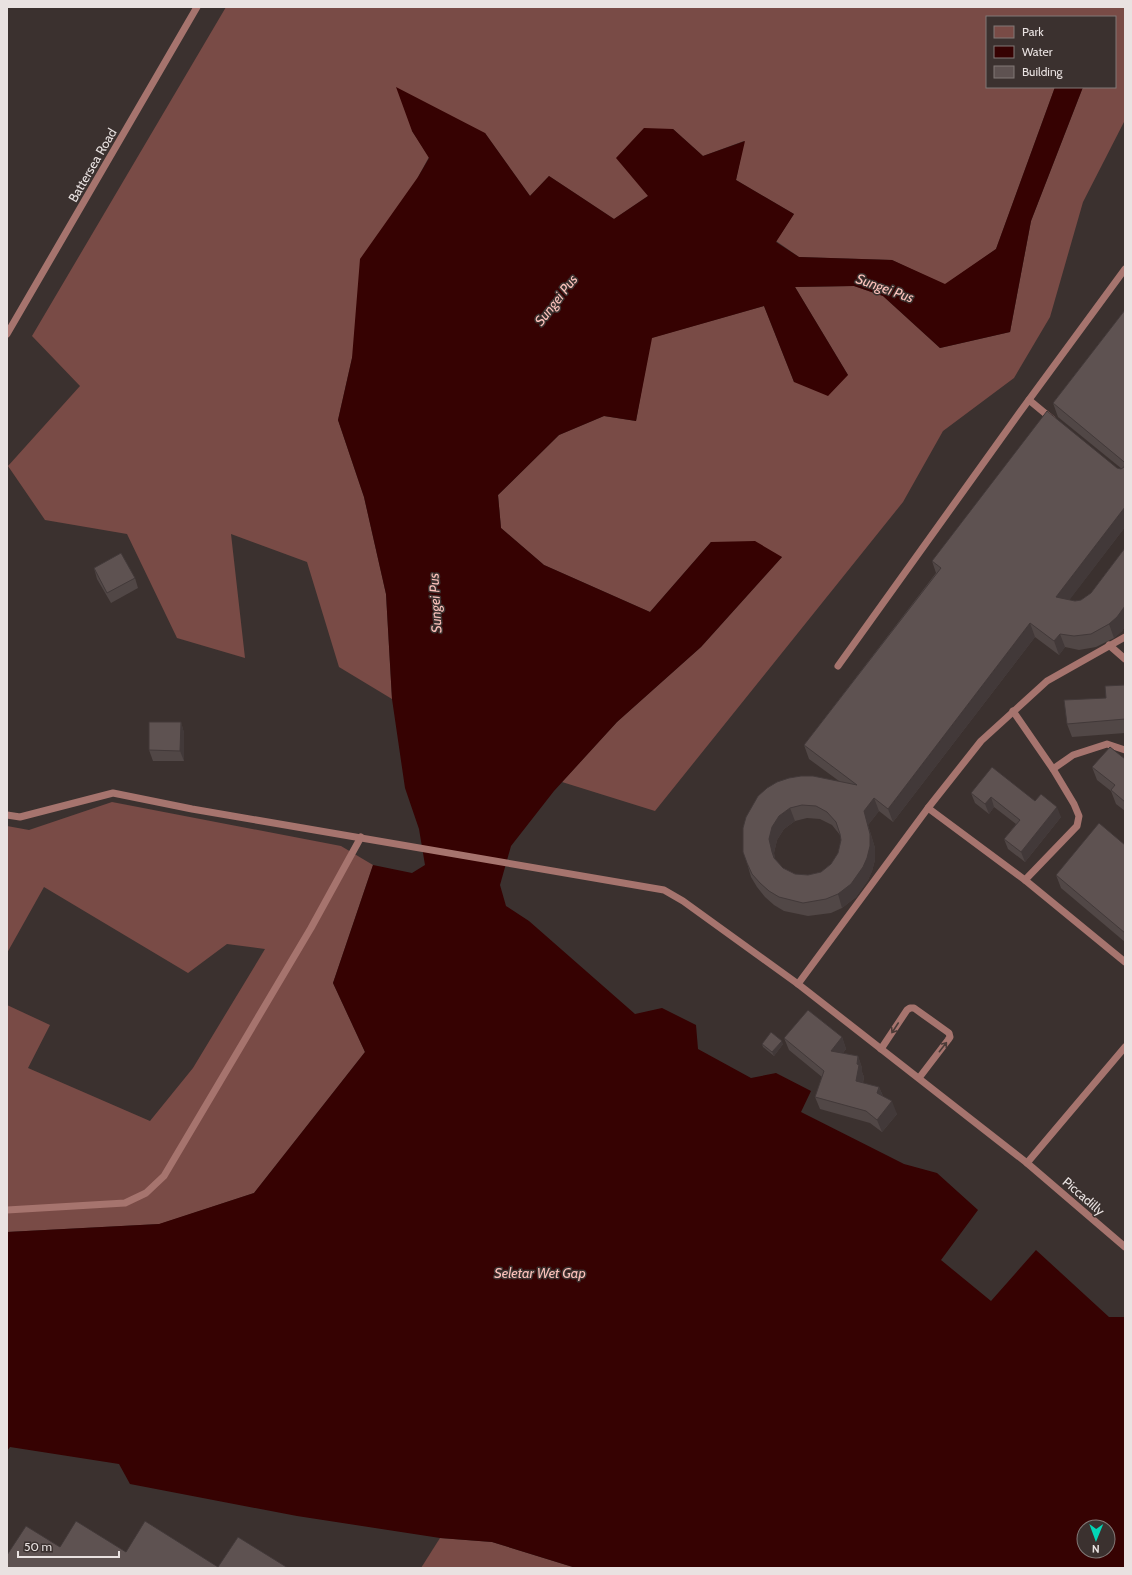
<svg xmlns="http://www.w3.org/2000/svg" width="1132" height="1575" font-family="Cabin,sans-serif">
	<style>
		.green { fill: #794b46 }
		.water { fill: #360202; fill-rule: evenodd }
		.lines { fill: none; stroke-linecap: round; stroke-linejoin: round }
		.service { stroke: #a6746e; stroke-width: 7 }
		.wall { fill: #514746; fill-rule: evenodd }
		.shaded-wall { fill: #423939 }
		.building { fill: #5e5251; stroke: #423939; fill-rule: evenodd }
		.oneway { stroke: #4b3b38 }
		.labels { text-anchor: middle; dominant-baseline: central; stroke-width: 3; stroke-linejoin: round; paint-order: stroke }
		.street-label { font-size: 13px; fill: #e9e2e1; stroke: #3b312f }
		.water-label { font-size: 14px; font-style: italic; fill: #fbc1ba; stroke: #3b312f }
	</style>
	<rect width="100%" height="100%" fill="#3b312f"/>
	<g class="green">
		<polygon points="226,7 1125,7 1125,120 1083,202 1050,317 1014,378 943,431 903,502 655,811 562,782 617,722 701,647 782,557 711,542 650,612 544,565 501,528 498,495 559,435 604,416 636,421 651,338 764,306 794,382 848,375 795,287 854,286 883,296 940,348 1010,332 1031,221 1083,87 1115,87 1115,17 987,17 987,87 1055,87 996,249 945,285 892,260 799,257 776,241 794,214 736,180 744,141 703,156 673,129 648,196 614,219 549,176 530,196 485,133 412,131 429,157 418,177 352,358 338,420 364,497 386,594 392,699 339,667 307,562 231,534 245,658 177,638 127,534 45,520 8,466 80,386 32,336"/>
		<polygon points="112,802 341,846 373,865 333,983 365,1052 254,1193 160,1224 7,1232 7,1005 50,1025 28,1068 150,1121 193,1068 265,949 227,944 188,973 44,887 7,953 7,826 29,830"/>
		<polygon points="440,1538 492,1542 576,1568 421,1568"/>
	</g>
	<path class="water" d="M396,87l89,46 45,63 19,-20 65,43 34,-23 -32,-38 28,-30 29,1 30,27 42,-15 -9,39 58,34 -18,28 23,15 93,3 53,24 51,-35 59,-162h28l-52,134 -21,111 -70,16 -57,-52 -29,-10 -59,1 53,88 -20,21 -34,-14 -30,-76 -112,32 -16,83 -32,-5 -45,19 -61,60 3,33 43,37 106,47 61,-70 44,-1 27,16 -81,90 -84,75 -63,69 -43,55 -11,39 6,21 23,15 106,93 27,-6 34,17 2,24 53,29 25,-5 35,18 -10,21 103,52 33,9 41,37 -37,50 50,41 45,-51 73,67h16v251h-549l-84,-26 -52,-4 -143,-22 -167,-32 -11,-20 -109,-17 -3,4v-219l152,-8 95,-31 111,-141 -32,-69 40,-118 39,8 13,-8 -6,-36 -14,-41 -13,-89 -6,-105 -22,-97 -26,-77 14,-62 8,-99 58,-82 11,-19 -17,-27zM1084,1527h24v24h-24z"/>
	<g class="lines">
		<g class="service">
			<polyline points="7,334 197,7"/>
			<polyline points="1029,400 1052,419"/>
			<polyline points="1109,645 1125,659"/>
			<polyline points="838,666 1020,412 1125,269"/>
			<polyline points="1013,711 1053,769 1074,804 1079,816 1077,826 1025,880"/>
			<polyline points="1053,769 1073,755 1107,744 1125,750"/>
			<polyline points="928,808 1025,880 1125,962"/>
			<polyline points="7,815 20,817 113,793 192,809 664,890 683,901 798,984 1027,1163 1125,1247"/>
			<polyline points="798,984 928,808 981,741 1047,681 1125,637"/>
			<polyline points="881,1049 907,1010 910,1008 914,1008 949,1033 950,1037 948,1040 919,1078"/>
			<polyline points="1027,1163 1125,1047"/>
			<polyline points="7,1210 125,1203 146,1193 164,1176 311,928 361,837"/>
		</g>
	</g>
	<g class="wall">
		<path d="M1125,310v217l-56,73 6,1 6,-1 10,-7 34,-45v78l-3,5 -8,7 -18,9 -17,3 -14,-3 -6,8 -24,-18 -142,185 -14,-11 -11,14 7,23v12l-3,11 -4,9 -12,17 -14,11 -11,5 -23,3 -24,-5 -10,-6 -9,-8 -8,-10 -6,-10 -4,-14 -4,-35 96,-47 -30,-22 -5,-14 132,-172 -4,-12 185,-93 5,1 -64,-52 -5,-14zM807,818l13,1 12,6 8,10 1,5 -3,13 -7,11 -10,8 -13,3 -13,-1 -12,-6 -8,-9 -1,-6 3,-13 7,-11 11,-8z"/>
		<polygon points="94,568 135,578 138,588 111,603 97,579"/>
		<polygon points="1125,685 1125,733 1072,737 1067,724 1106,698"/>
		<polygon points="181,722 184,733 184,761 153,761 149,750"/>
		<polygon points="1125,759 1125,811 1116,804 1111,791 1097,780 1092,767"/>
		<polygon points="971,793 1035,801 1061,817 1025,862 1008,849 1004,839 1016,824 994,807 989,814 975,803"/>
		<polygon points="1125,845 1125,942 1061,888 1056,875"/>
		<polygon points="842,1037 846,1049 843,1053 858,1056 862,1068 862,1072 864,1077 863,1083 879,1087 883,1096 897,1114 882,1132 870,1123 820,1109 815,1097 822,1077 789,1050 784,1038"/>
		<polygon points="762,1044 783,1044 774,1056 763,1047"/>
	</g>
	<g class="shaded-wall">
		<polygon points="1125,507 1125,527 1061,611 1056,597"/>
		<polygon points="1125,606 1125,626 1122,631 1114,638 1109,624"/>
		<polygon points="1030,623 1035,637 893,822 888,809"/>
		<polygon points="1060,634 1065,647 1059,655 1054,641"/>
		<polygon points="181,722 184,733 184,761 180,751"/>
		<polygon points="991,797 994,807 989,814 985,804"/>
		<polygon points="874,798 879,811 868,825 875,848 875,860 872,871 868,880 856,897 842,908 838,894 864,811"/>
		<polygon points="1057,807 1061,817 1025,862 1021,852"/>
		<polygon points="790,808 795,821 784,829 777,840 774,853 777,866 772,852 769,839 772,827 779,816"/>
		<polygon points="842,1037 846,1049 835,1063 831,1051"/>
		<polygon points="782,1041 783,1044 774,1056 772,1052"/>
		<polygon points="858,1056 862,1068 862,1072 864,1077 860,1093 856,1081"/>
		<polygon points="879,1087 884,1099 877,1093"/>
		<polygon points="892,1101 897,1114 882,1132 877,1120"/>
	</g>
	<g class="building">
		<path d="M1125,310v197l-69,90 19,4 6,-1 10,-7 34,-45v58l-8,11 -8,7 -18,10 -17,2 -14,-2 -6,7 -24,-18 -142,186 -14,-11 -10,13 6,23v12l-3,12 -4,9 -12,17 -13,10 -12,5 -23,4 -24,-6 -10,-6 -9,-8 -8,-9 -5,-11 -4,-11v-24l3,-11 12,-21 9,-8 10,-6 12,-4 12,-2h12l44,9 -53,-40 137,-177 -9,-7 115,-150 70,57 4,1 3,-2 1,-4 -2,-2 -70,-58zM802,805l14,1 11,6 9,10 4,12 1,6 -3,13 -7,11 -10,8 -13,3 -13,-1 -12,-6 -9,-10 -2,-6 -3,-13 3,-12 7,-11 11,-8z"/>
		<polygon points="121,553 135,578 107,593 94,568"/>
		<polygon points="1125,685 1125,719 1067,724 1064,700 1106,698 1105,686"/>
		<polygon points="149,722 181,722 180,751 149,750"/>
		<polygon points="1110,747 1125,759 1125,802 1111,790 1115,785 1092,767"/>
		<polygon points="992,767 1035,801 1041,794 1057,807 1021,852 1004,839 1020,820 991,797 985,804 971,793"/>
		<polygon points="1099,823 1125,845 1125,933 1056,875"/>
		<polygon points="808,1010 842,1037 831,1051 858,1056 857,1064 859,1065 856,1081 879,1087 877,1093 892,1101 877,1120 866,1111 815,1097 824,1071 784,1038"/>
		<polygon points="771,1032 782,1041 772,1052 762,1044"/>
		<polygon points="76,1521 126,1552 145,1521 218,1567 238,1537 288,1568 7,1568 7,1555 26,1526 60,1547"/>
	</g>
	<defs><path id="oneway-shaft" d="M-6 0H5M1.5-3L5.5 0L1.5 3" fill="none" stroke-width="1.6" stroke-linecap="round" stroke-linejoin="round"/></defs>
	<g class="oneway">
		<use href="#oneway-shaft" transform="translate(895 1028) rotate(123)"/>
		<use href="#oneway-shaft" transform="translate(943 1047) rotate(-52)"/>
	</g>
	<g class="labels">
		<g class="street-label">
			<text transform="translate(92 165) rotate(-60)">Battersea Road</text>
			<text transform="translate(1084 1196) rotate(41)">Piccadilly</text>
		</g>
		<g class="water-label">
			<text transform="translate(885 288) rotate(20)">Sungei Pus</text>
			<text transform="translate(556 300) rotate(-52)">Sungei Pus</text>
			<text transform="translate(435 603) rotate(-93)">Sungei Pus</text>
			<text x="540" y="1273">Seletar Wet Gap</text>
		</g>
	</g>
	<rect width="1132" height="1575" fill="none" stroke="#e9e2e1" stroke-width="16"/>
	<rect x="986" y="16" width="130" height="72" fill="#3b312f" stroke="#817876"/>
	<rect x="994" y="26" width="20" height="12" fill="#794b46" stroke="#817876"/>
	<text x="1022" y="36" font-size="12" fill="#e9e2e1">Park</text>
	<rect x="994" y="46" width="20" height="12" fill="#360202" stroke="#817876"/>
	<text x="1022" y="56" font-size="12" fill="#e9e2e1">Water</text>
	<rect x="994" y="66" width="20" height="12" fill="#5e5251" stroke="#817876"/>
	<text x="1022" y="76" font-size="12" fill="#e9e2e1">Building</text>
	<g transform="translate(1096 1539) rotate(181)"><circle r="19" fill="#3b312f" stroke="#817876"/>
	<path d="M0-3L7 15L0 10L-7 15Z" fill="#03d5b6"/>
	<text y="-6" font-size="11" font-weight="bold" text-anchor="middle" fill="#e9e2e1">N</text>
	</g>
	<path d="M18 1551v6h101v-6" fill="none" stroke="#e9e2e1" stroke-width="2"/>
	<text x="24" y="1551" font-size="12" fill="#e9e2e1" stroke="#3b312f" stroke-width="3" paint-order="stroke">50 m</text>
</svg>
